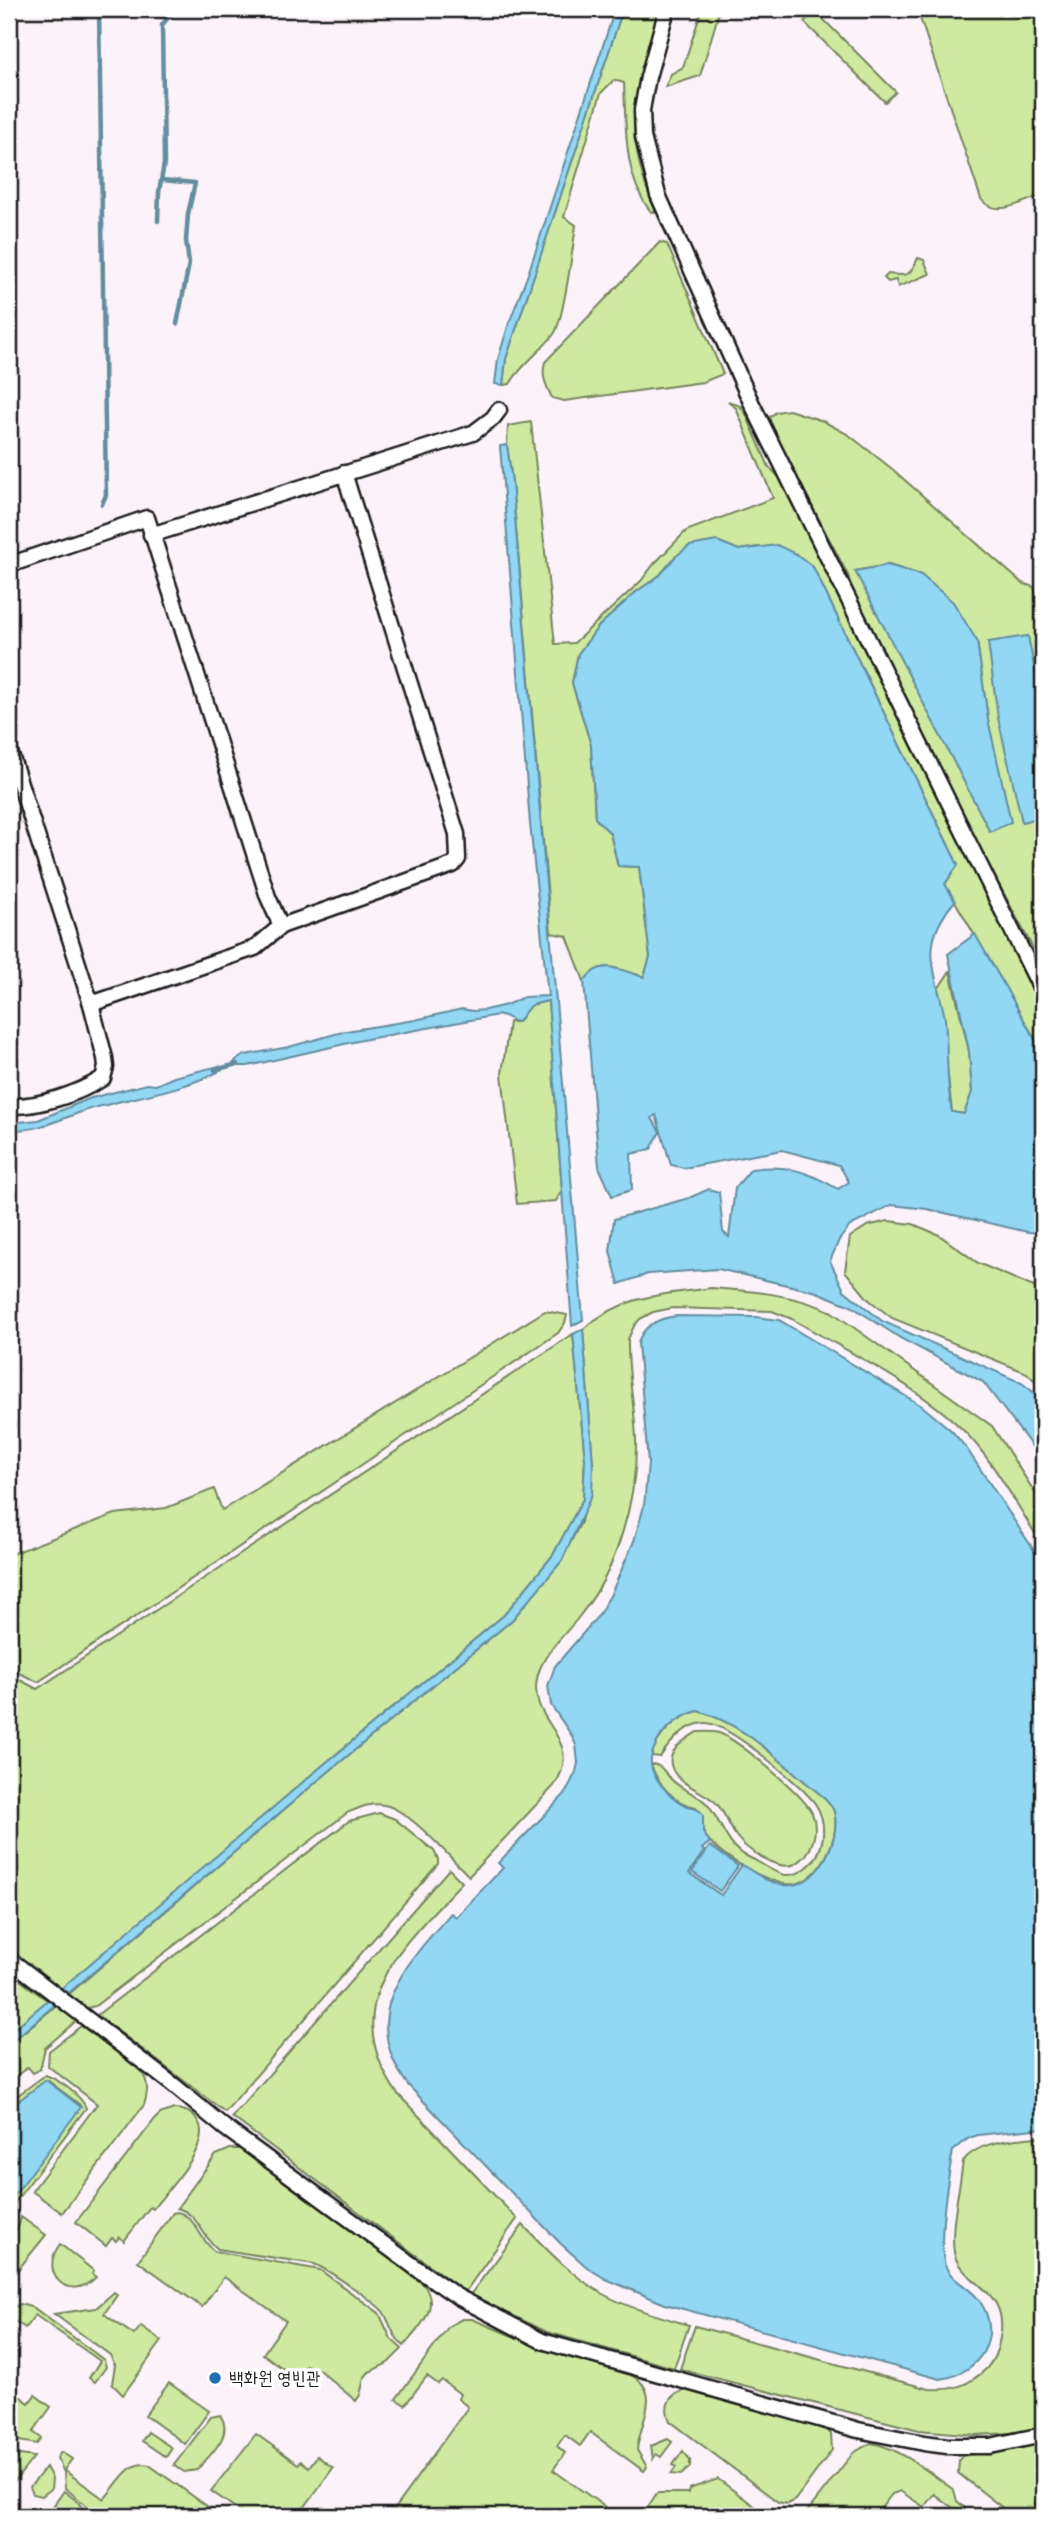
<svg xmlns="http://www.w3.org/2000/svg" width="1052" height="2525" font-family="'Balsamiq Sans','Poor Story',sans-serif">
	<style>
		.green { fill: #cfeaa0; stroke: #76835e; stroke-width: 2; fill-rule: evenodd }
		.water { fill: #92d7f4; stroke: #638c9e; stroke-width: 2; fill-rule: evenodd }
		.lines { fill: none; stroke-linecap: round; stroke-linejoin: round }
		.stream { stroke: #638c9e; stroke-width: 4.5 }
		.street-casing { stroke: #1c1c1c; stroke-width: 19 }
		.street { stroke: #fff; stroke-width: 14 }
		.poi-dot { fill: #1f6fb2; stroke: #fff; stroke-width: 2.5 }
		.labels { text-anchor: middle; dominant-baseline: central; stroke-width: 7; stroke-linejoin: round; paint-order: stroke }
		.poi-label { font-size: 18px; fill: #1c1c1c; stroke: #fff; text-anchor: start }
	</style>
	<rect width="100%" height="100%" fill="#fcf3fa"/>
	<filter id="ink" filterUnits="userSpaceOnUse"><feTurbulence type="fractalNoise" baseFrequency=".0143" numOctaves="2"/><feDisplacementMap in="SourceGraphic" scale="14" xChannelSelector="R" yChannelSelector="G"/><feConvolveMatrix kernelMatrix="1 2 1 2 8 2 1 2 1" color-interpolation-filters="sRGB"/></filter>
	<g filter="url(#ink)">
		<g class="green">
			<path d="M623,9h37c-25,82 -40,120 -4,203h-5c-28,-36 -25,-86 -27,-129l-10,-3 -13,13 -37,124 12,8c-3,21 -12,95 -22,109 -13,18 -33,30 -44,50l-7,1 3,-26z"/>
			<polygon points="702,9 720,9 700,76 665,87 671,74 683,67"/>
			<path d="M917,9h126v185c-18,7 -47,25 -62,5z"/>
			<polygon points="815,11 896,92 885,102 804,22"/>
			<path d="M660,242l7,2 56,130 -20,8 -139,19 -12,-3c-6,-13 -11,-22 -7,-36z"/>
			<path d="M918,258l6,2 6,14 -32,13 -2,-7 -8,2 -4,-4 4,-4c20,3 22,2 30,-16z"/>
			<path d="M728,401l12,5 5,6 24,55 11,11 263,531v52l-7,-20 -91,-157 13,-19 -145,-298 -17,-13 -39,-7 -18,3 -22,-9 -42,16 -15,18 -24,17 -37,34 -21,28 -6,29 19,62 4,73 15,15 8,33 21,1 11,90 -6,20c-24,-7 -43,-20 -60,4l-17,-45 -16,-3 -39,-451 -5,-37 1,-19 23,-4 24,222 19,-1 67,-62 13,-17 32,-33 87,-33 -37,-90z"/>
			<path d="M789,410l34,11 26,14 42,33 131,115 12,4 9,34v346l-64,-120 -128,-261 -3,-11 -78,-150v-8l6,-5zM888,565l33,10 56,66 11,78 -133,-148z"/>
			<polygon points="950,971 969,1051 972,1093 964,1114 952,1112 938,989"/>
			<path d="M548,1001l14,189 -6,11 -39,3 -15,-130 7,-52h9c12,-18 9,-16 30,-21z"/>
			<polygon points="888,1221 913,1224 939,1235 978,1263 1043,1291 1043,1389 1027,1373 892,1318 868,1299 845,1271 850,1237 867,1226"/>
			<path d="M711,1288c42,3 83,6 121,24l160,114 51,79v41c-24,-37 -51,-89 -83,-119 -44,-42 -115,-77 -168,-108l-20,-8 -99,-3 -20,4 -13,7 -6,7 -6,13c-1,34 7,67 8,101 1,45 -9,87 -27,129 -8,18 -19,34 -31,49 -15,19 -37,37 -41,61 -9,45 49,58 17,107l-85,90c-20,-19 -60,-67 -85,-71 -14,-3 -25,3 -37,8l-252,193 -8,2 -19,-13 247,-212 197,-163 49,-59 20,-39 12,-58 -10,-135c42,-35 77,-34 128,-41z"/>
			<polygon points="545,1311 567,1315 565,1323 558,1333 38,1682 9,1668 9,1555 115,1514 166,1508 214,1489 222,1510"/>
			<polygon points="573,1334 585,1459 583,1499 553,1555 504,1615 310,1776 62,1990 9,1949 9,1674 37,1689"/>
			<path d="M698,1711c51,14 86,56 127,87 5,6 9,10 10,18 4,24 -15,63 -41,68 -21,4 -82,-32 -90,-51 -4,-8 -5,-17 -8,-26 -21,-3 -39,-23 -45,-43 10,0 13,8 20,15 10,11 25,14 35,24 12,13 17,32 29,45 6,7 15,9 23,14 16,9 29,21 48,6 19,-14 22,-44 10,-63 -12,-19 -90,-83 -111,-82 -20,1 -34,18 -45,34l-9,-1c7,-22 25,-39 47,-45z"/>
			<path d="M697,1732c7,0 15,-1 22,1 19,7 84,61 93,80 7,17 1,42 -17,51 -16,8 -49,-14 -59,-28 -7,-10 -11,-23 -19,-32 -13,-14 -38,-18 -45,-36 -7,-17 14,-29 25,-36z"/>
			<polygon points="379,1813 395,1819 434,1851 438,1859 438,1864 225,2112 97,2015 349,1821"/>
			<path d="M449,1869l13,13c-60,64 -127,121 -65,211l120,126 -52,73 -233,-175z"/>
			<polygon points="9,1972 48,2001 9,2033"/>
			<polygon points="57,2005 76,2021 45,2048 40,2069 33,2073 28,2067 9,2081 9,2044"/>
			<path d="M81,2026c14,10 58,38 64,52 4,9 2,18 -1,27l-82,108 -30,-22 65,-87 -49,-38 1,-15z"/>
			<path d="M45,2075c13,4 37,21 41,33l-71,94 -1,19 -5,9 1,-29 70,-94 -1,-3 -32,-24 -38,28v-6z"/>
			<path d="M174,2109c10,0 18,3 24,12 15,24 -30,68 -45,88l-3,-2 -26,34 -5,-4 -3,4 -4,-3 -6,8 -30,-24 79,-103 5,-5z"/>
			<path d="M1043,2136v292l-32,5 -35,2 -57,-5 -239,-61 15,-43 234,63c24,2 41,-4 58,-21 7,-8 11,-19 13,-30 10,-52 -41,-54 -46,-86 -4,-26 6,-64 9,-91 17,-22 55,-21 80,-25z"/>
			<path d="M230,2149h13l8,5 172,130c19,24 -5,44 -19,62 -12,-10 -13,-21 -20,-33 -6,-10 -59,-45 -70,-49l-96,-15c-17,-13 -19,-35 -41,-41l39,-53z"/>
			<path d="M177,2212c19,4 22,27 37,39l106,19 59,43 12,26 11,10 -14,14 -19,9 -5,6 -4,17 -4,6 -37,-31 -2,2 -11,-7 -10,13 -33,-24 23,-33 -62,-44 -22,30 -64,-46 35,-48z"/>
			<polygon points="21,2217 46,2235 9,2281 9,2239 19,2225"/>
			<path d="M523,2225c24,25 48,50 78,68 27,15 58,23 88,32l-15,43 -127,-36 -77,-37z"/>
			<path d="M60,2244l34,27 -2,3 4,3c-26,27 -59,-3 -36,-33z"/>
			<polygon points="114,2292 117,2295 104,2314 134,2335 141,2326 162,2341 123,2395 112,2384 115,2365 110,2355 54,2314 96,2308"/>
			<polygon points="20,2304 34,2308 104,2360 106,2367 95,2382 89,2378 100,2361 35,2315 25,2328 9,2317 9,2310"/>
			<path d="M462,2319h10l69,29 88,26c36,17 10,48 8,76l10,17 -3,4 -54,-39 -10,14 -15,-11 -8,11 8,7 -12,17 62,44 -1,2h-219l-2,-2 1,-5 74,-102 -10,-8 2,-5 -18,-14 -4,4 -11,-8 -22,29 -9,-6 53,-73z"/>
			<polygon points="169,2383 209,2411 185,2444 145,2415"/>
			<polygon points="9,2388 29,2403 35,2395 51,2407 33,2432 41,2438 37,2444 19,2441 9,2444"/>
			<path d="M686,2390l137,36 8,8 1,16 -37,50 -8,4 -9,-2 -108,-81c-7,-15 -1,-27 16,-31z"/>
			<path d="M220,2415c15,20 -11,40 -23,55l-13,2 -10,-7 37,-48z"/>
			<polygon points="148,2432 172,2448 166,2457 142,2441"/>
			<polygon points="256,2434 298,2464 301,2461 309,2467 317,2456 333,2468 304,2508 314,2516 247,2516 211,2491"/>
			<polygon points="668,2439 672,2442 661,2457 656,2454 653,2459 651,2446"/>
			<path d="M871,2443c30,5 58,30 83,47l3,11 8,7 -4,6 -27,-20 -10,13 -24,-16 -8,3 -17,22h-71l49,-63z"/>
			<polygon points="1043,2443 1043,2516 1013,2516 958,2473 959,2460 962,2456"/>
			<polygon points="683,2451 690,2460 690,2467 681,2475 671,2474 676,2467 673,2465"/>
			<path d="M61,2452l11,7 -8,11 40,29c13,-13 24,-40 45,-34l72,51h-130l-4,-10 -22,-18 -1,-16 -7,-14z"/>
			<polygon points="20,2455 34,2457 15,2481 9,2475 9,2462"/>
			<polygon points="46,2467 52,2478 51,2489 42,2496 33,2494 30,2487"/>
			<polygon points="718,2479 768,2516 646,2516 643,2514 657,2493 688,2493 689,2489"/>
			<polygon points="64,2491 78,2502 88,2516 46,2516"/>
		</g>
		<g class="water">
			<polygon points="615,9 623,9 506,359 503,385 495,384 498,359 509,323 528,274"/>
			<path d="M507,445l5,37 71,838 -11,6 -24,-325c-22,5 -18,4 -30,21 -8,0 -11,-8 -20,-7l-136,25 -114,26h-16l4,-6 9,-5 44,-8 57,-16 69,-11 47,-11 11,2 12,-1 21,-5 18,-8 24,-1 -18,-172 -30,-378z"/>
			<path d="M717,541l22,9 38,-5 19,9 17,13 145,298 -13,19 10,17c-10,11 -20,28 -22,43 -4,21 9,54 12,75 3,32 1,62 7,93l12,2 8,-22 -3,-41 -21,-97 27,-20 61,107 7,20v172l-15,-1 -101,-23 -36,-4 -41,21 -11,14 -9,21 14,29 38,31 140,62 21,17v61l-60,-79 -83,-44 -49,-32 -34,-14 -99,-23 -70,5 -29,10 -9,-33 4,-32 75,-21 20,-9 10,3 4,40 6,5 6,-49 16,-19c36,-5 56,2 87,20l11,-7 -10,-17 -57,-15 -98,18 -13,-3 -15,-50 -4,3 8,14 -9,17 -20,5 1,36 -20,6 -13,-29 -15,-186c17,-24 36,-11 60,-4l6,-20 -11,-90 -21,-1 -8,-33 -15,-15 -4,-73 -19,-62 6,-29 21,-28 37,-34 24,-17 15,-18 14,-11z"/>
			<polygon points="888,565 921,575 953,602 977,641 988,719 1011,822 990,832 855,571"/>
			<polygon points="1028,636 1043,711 1043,817 1022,822 998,718 988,642"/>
			<path d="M219,1066l-1,6c-41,20 -87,25 -131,38 -19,6 -60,26 -78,18v-5l29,-3 53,-22 56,-14 9,1 18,-8z"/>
			<polygon points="9,1148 18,1204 16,1210 9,1209"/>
			<path d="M677,1316l79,1 23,3 143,86 30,25 15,18 76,115v564l-65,7 -9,3 -16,13c-5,26 -16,90 -8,114 6,16 24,21 34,35 25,35 1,74 -39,79l-275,-75 -59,-25 -18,-11 -28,-25 -152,-158c-51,-69 -4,-119 43,-172l5,4 47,-49 -5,-5 67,-69 11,-22 2,-9 -2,-18 -4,-9 -21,-31 -3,-19 7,-20 43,-50 13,-22 23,-53 10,-35 4,-43 -10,-120c5,-18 21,-25 39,-27zM698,1711c51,14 86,56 127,87 5,6 9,10 10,18 4,25 -16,66 -43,69 -19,2 -35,-11 -50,-20l-21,30 -32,-22 15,-22 -2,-2 8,-7 -7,-9v-19c-6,-7 -10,-5 -18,-9 -14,-6 -32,-26 -34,-41 -1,-10 4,-18 8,-25 8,-14 24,-24 39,-28z"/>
			<polygon points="583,1329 593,1464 592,1494 562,1561 512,1620 315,1783 9,2044 9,2033 310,1776 504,1615 553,1555 583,1499 585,1459 573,1334"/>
			<polygon points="710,1846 738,1866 720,1891 692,1872"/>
			<polygon points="46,2080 81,2107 10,2201 9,2223 9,2108"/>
		</g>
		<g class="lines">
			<g class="stream">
				<polyline points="99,9 106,495 102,504"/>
				<polyline points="162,180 195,183 188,214 186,240 189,264 177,324"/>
				<polyline points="158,221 159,192 164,164 162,25 175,9"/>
				<polyline points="215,1070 237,1064"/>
			</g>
			<defs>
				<g id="street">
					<polyline points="667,9 648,77 642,110 643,137 658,195 751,402 1043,993"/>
					<polyline points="151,535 473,433 493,418 499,410"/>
					<polyline points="9,565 147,518 268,897 281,926"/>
					<path d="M9,749l82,255 14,54 1,9 -3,11c-25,16 -64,29 -94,28"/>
					<polyline points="91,1004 255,948 281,926 453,865 458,859 457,834 344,473"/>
					<polyline points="9,1959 172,2084 224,2127 419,2270 458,2297 542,2341 858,2430 924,2443 947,2446 990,2446 1043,2435"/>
				</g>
			</defs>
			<use href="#street" class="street-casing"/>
			<use href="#street" class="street"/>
		</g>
	</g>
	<circle class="poi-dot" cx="215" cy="2378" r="7"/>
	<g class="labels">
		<g class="poi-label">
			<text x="229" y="2378">백화원 영빈관</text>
		</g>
	</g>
	<rect width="1052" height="2525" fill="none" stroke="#fff" stroke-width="35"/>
	<rect x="18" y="18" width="1017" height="2490" fill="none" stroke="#1c1c1c" stroke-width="2.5" filter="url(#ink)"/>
</svg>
